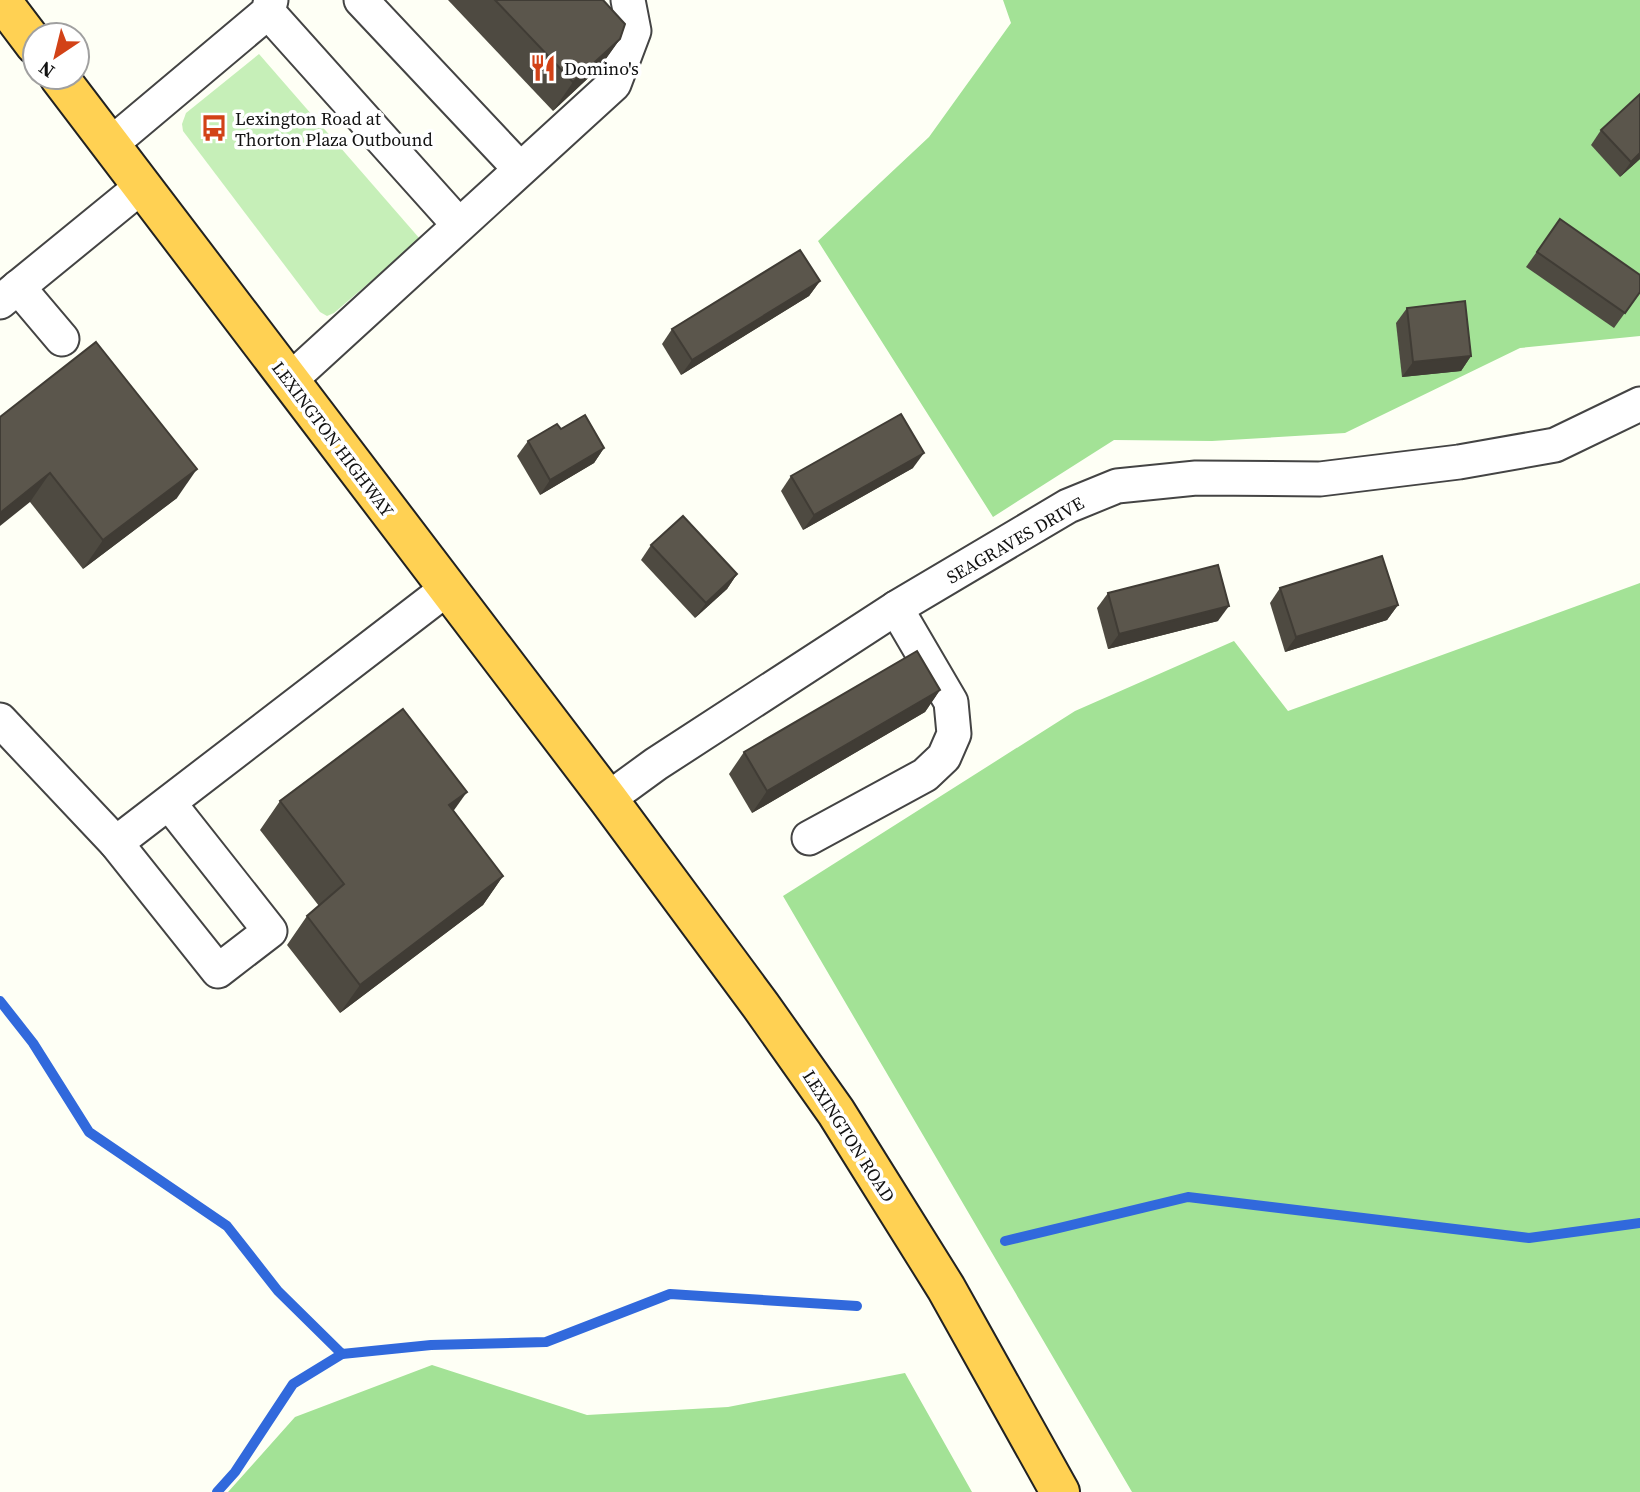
<svg xmlns="http://www.w3.org/2000/svg" width="1640" height="1492" font-family="'Source Serif 4',serif">
	<style>
		.green { fill: #c6efb8 }
		.forest { fill: #a3e296 }
		.lines { fill: none; stroke-linecap: round; stroke-linejoin: round }
		.stream { stroke: #3169dc; stroke-width: 10 }
		.minor-casing { stroke: #444; stroke-width: 37 }
		.highway-casing { stroke: #222; stroke-width: 42 }
		.minor { stroke: #fff; stroke-width: 33 }
		.highway { stroke: #ffd153; stroke-width: 38 }
		.wall { fill: #4e4a41 }
		.shaded-wall { fill: #403c35 }
		.building { fill: #5b564c; stroke: #403c35; stroke-width: 2 }
		.labels { text-anchor: middle; dominant-baseline: central; stroke-width: 7; stroke-linejoin: round; paint-order: stroke }
		.poi-label { font-size: 18px; fill: #111; stroke: #fff; text-anchor: start }
		.street-label { font-size: 18px; fill: #111; stroke: #fff }
	</style>
	<rect width="100%" height="100%" fill="#fefff5"/>
	<polygon class="green" points="259,54 420,239 334,313 327,316 320,312 183,131 182,124 186,113"/>
	<g class="forest">
		<polygon points="1003,0 1640,0 1640,336 1520,348 1345,433 1212,441 1114,440 993,517 818,241 929,137 1011,23"/>
		<polygon points="1640,583 1640,1492 1132,1492 783,896 1075,711 1234,641 1288,711"/>
		<polygon points="432,1365 587,1415 728,1407 905,1373 972,1492 228,1492 295,1417"/>
	</g>
	<g class="lines">
		<g class="stream">
			<polyline points="0,1001 33,1043 89,1132 227,1226 278,1291 342,1354 431,1345 546,1342 670,1294 857,1306"/>
			<polyline points="1005,1241 1188,1197 1529,1238 1640,1223"/>
			<polyline points="217,1492 235,1472 293,1384 342,1354"/>
		</g>
		<defs>
			<g id="minor">
				<polyline points="361,0 520,169"/>
				<polyline points="268,12 459,225"/>
				<polyline points="111,144 268,12 271,0"/>
				<polyline points="18,287 62,339"/>
				<polyline points="0,302 142,186"/>
				<polyline points="289,381 614,84 634,31 628,0"/>
				<polyline points="0,720 116,843 218,971 270,931 169,803"/>
				<polyline points="608,799 656,764 896,608 1068,506 1117,486 1196,478 1320,479 1459,462 1555,445 1640,404"/>
				<polyline points="809,838 925,775 944,757 954,734 951,702 896,608"/>
				<polyline points="116,843 448,588"/>
			</g>
			<g id="highway">
				<polyline points="1,0 35,45"/>
				<polyline points="59,77 608,799 761,1006 836,1112 946,1288 1060,1492"/>
			</g>
		</defs>
		<use href="#minor" class="minor-casing"/>
		<use href="#highway" class="highway-casing"/>
		<use href="#minor" class="minor"/>
		<use href="#highway" class="highway"/>
	</g>
	<g class="wall">
		<polygon points="448,0 603,0 620,39 600,67 553,111"/>
		<polygon points="1601,130 1640,159 1620,177 1591,145"/>
		<polygon points="1560,219 1640,292 1614,328 1526,267"/>
		<polygon points="820,281 809,296 681,375 662,344 672,329"/>
		<polygon points="1407,308 1471,356 1461,371 1402,377 1396,323"/>
		<polygon points="0,417 177,498 83,569 30,502"/>
		<polygon points="561,429 604,448 594,463 540,495 517,456 528,441"/>
		<polygon points="913,468 803,530 781,491 791,476"/>
		<polygon points="651,545 737,574 727,589 695,618 641,560"/>
		<polygon points="1280,588 1398,605 1387,620 1285,652 1270,603"/>
		<polygon points="1108,593 1218,621 1108,649 1097,608"/>
		<polygon points="940,690 925,712 752,813 729,774 744,752"/>
		<polygon points="280,801 454,811 503,876 483,905 340,1013 287,945 307,916 319,906 260,830"/>
	</g>
	<g class="shaded-wall">
		<polygon points="620,39 600,67 553,111 573,82"/>
		<polygon points="1640,153 1640,159 1620,177 1631,162"/>
		<polygon points="820,281 809,296 681,375 692,360"/>
		<polygon points="1471,356 1461,371 1402,377 1413,362"/>
		<polygon points="604,448 594,463 540,495 550,480"/>
		<polygon points="924,453 913,468 803,530 814,515"/>
		<polygon points="197,469 177,498 83,569 103,540"/>
		<polygon points="50,473 30,502 0,526 0,513"/>
		<polygon points="737,574 727,589 695,618 706,603"/>
		<polygon points="1398,605 1387,620 1285,652 1296,637"/>
		<polygon points="1229,606 1218,621 1108,649 1119,634"/>
		<polygon points="940,690 925,712 752,813 767,791"/>
		<polygon points="467,792 447,820 449,805"/>
		<polygon points="503,876 483,905 340,1013 360,985"/>
	</g>
	<g class="building">
		<polygon points="495,0 603,0 625,24 620,39 573,82"/>
		<polygon points="1640,94 1640,153 1631,162 1601,130"/>
		<polygon points="1560,219 1640,275 1640,292 1625,313 1537,252"/>
		<polygon points="800,250 820,281 692,360 672,329"/>
		<polygon points="1465,301 1471,356 1413,362 1407,308"/>
		<polygon points="96,342 197,469 103,540 50,473 0,513 0,417"/>
		<polygon points="901,414 924,453 814,515 791,476"/>
		<polygon points="585,415 604,448 550,480 528,441 557,424 561,429"/>
		<polygon points="683,516 737,574 706,603 651,545"/>
		<polygon points="1382,556 1398,605 1296,637 1280,588"/>
		<polygon points="1218,565 1229,606 1119,634 1108,593"/>
		<polygon points="917,651 940,690 767,791 744,752"/>
		<polygon points="403,709 467,792 449,805 503,876 360,985 307,916 344,884 280,801"/>
	</g>
	<defs>
		<symbol id="restaurant-bare" viewBox="-9 -9 18 18"><path d="M-5-6h1v4h1v-4h1v4h1v-4h1v5L-1.5 .5V6h-2V.5L-5-1ZM5-6V6H3V1.5H1.5Q1.5-4 5-6Z" fill="#d24217" stroke="#fff" stroke-width="2.5" paint-order="stroke"/></symbol>
		<symbol id="bus-bare" viewBox="-9 -9 18 18"><path d="M-5-6H5V4H4V6H2V4H-2V6H-4V4H-5ZM-3.5-4V0h7V-4ZM-3.5 1.2v1.5H-2V1.2ZM2 1.2v1.5H3.5V1.2Z" fill="#d24217" stroke="#fff" stroke-width="2.5" paint-order="stroke"/></symbol>
	</defs>
	<g fill-rule="evenodd">
		<use href="#restaurant-bare" x="524" y="49" width="38" height="38"/>
		<use href="#bus-bare" x="195" y="109" width="38" height="38"/>
	</g>
	<g class="labels">
		<g class="poi-label">
			<text x="564" y="68">Domino's</text>
			<text x="235" y="118">Lexington Road at<tspan x="235" dy="21">Thorton Plaza Outbound</tspan></text>
		</g>
		<g class="street-label">
			<text transform="translate(333 439) rotate(53)">LEXINGTON HIGHWAY</text>
			<text transform="translate(1015 540) rotate(-30)">SEAGRAVES DRIVE</text>
			<text transform="translate(849 1136) rotate(57)">LEXINGTON ROAD</text>
		</g>
	</g>
	<g transform="translate(56 56) rotate(215)"><circle r="33" fill="#ffffff" stroke="#a0a0a0" stroke-width="2"/>
	<path d="M0-5L12 26L0 18L-12 26Z" fill="#d24217"/>
	<text y="-10" font-size="19" font-weight="bold" text-anchor="middle" fill="#111111">N</text>
	</g>
</svg>
